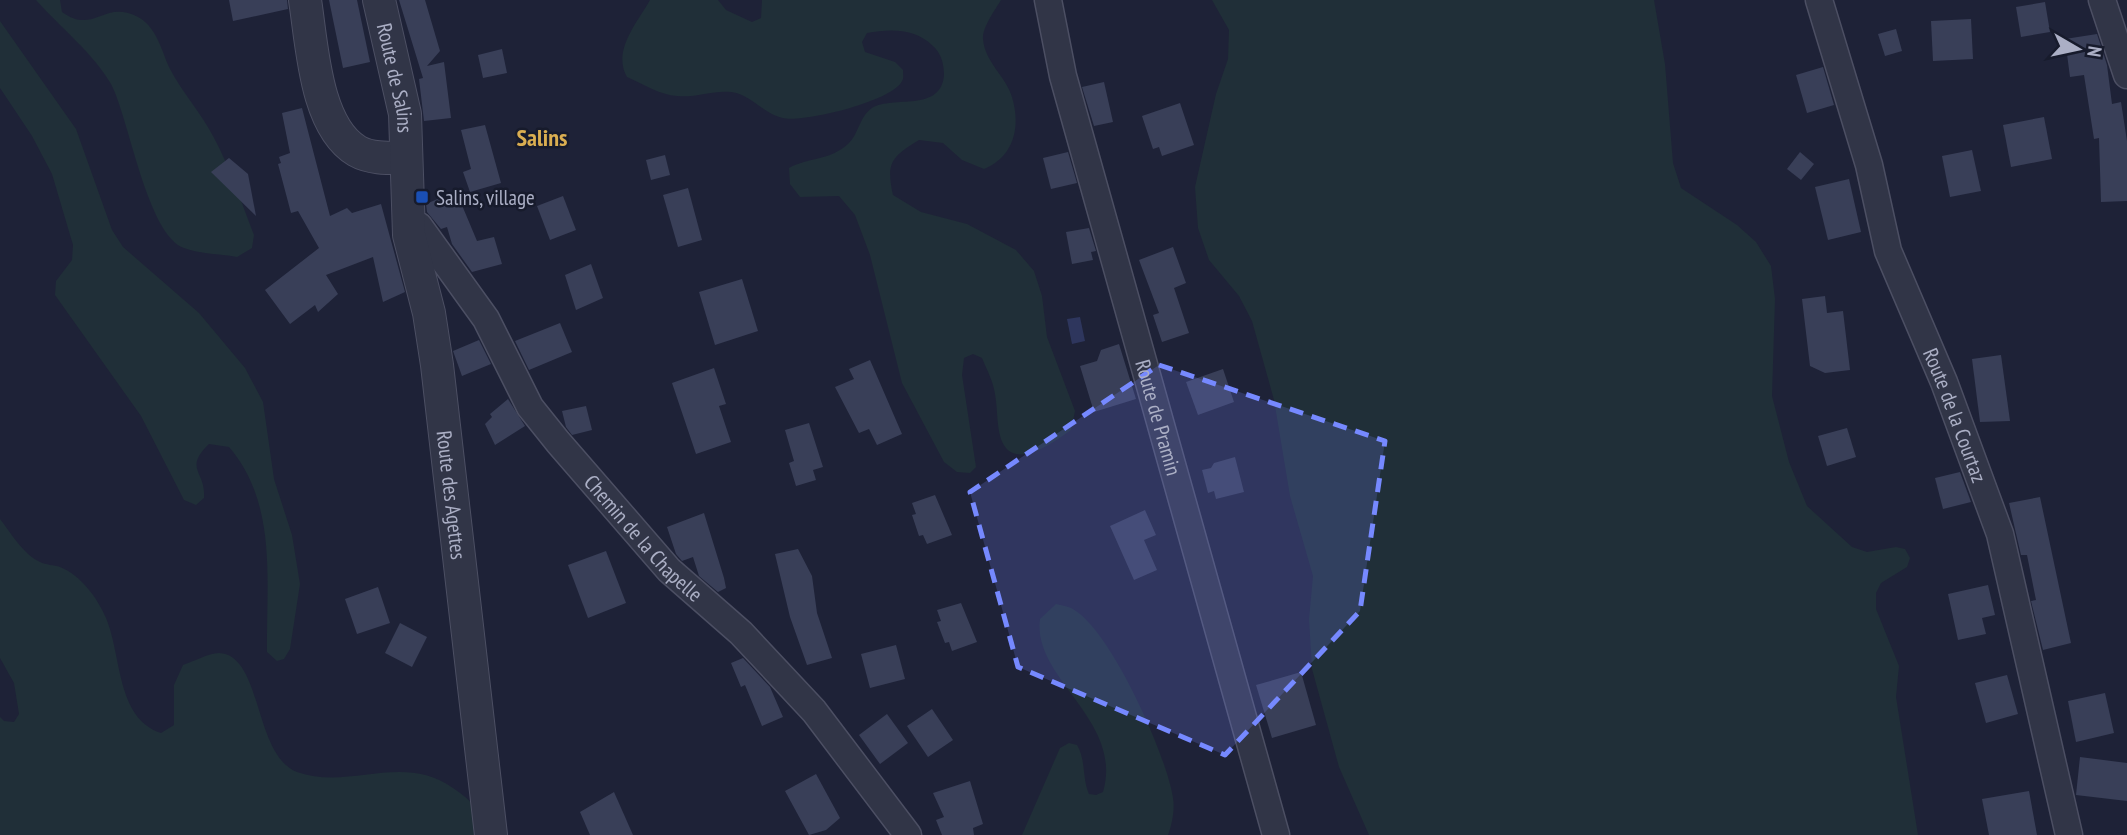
<svg xmlns="http://www.w3.org/2000/svg" width="2127" height="835" font-family="'PT Sans Narrow',sans-serif">
	<style>
		.green { fill: #202f38 }
		.water { fill: #2e365d }
		.building { fill: #393f58 }
		.lines { fill: none; stroke-linecap: round; stroke-linejoin: round }
		.minor-casing { stroke: #4c4f63; stroke-width: 29 }
		.tertiary-casing { stroke: #4c4f63; stroke-width: 34 }
		.minor { stroke: #313547; stroke-width: 26 }
		.tertiary { stroke: #313547; stroke-width: 32 }
		.marked { fill: #7689ff; fill-opacity: 0.2; stroke: #7689ff; stroke-width: 5; stroke-dasharray: 14 9; stroke-linejoin: round }
		.transit-dot { fill: #1a4fb4; stroke: #171b2c; stroke-width: 2.5 }
		.labels { text-anchor: middle; dominant-baseline: central; stroke-width: 5; stroke-linejoin: round; paint-order: stroke }
		.street-label { font-size: 21px; fill: #abafc5; stroke: #171b2c }
		.poi-label { font-size: 21px; fill: #abafc5; stroke: #171b2c; text-anchor: start }
		.quarter-label { font-size: 24px; font-weight: bold; fill: #daae51; stroke: #171b2c }
	</style>
	<rect width="100%" height="100%" fill="#1e2237"/>
	<g class="green">
		<path d="M36,0h24l2,12c31,23 42,-12 74,4 21,10 25,34 34,53 12,23 31,44 43,67 17,31 28,66 41,99l-2,13 -15,9c-16,-3 -37,-3 -53,-9 -37,-13 -55,-130 -73,-164 -17,-30 -51,-57 -75,-84z"/>
		<path d="M650,0h68l8,10 26,12 9,-4 1,-18h239c-6,10 -19,28 -18,39 2,24 23,37 29,58 9,30 2,60 -28,72l-22,-9 -19,-17 -24,-3c-28,17 -33,23 -26,55l28,17 46,12 49,26 18,21 8,25 5,41 28,74 -4,19c-17,12 -58,43 -70,9 -5,-15 -3,-34 -7,-50 -2,-10 -8,-21 -12,-31l-9,-4 -9,4 -2,17 14,92 -6,6 -13,-1 -13,-10 -42,-79 -32,-128 -15,-40 -16,-19 -39,1 -10,-13 -1,-16c20,-11 40,-7 59,-24 11,-10 11,-27 24,-36 21,-13 69,5 72,-33 0,-11 -3,-22 -11,-29 -19,-18 -42,-17 -66,-13l-5,9 3,10 30,10 8,8c0,4 1,8 -1,11 -9,20 -98,42 -119,37 -20,-4 -32,-24 -52,-26 -18,-2 -36,6 -54,4 -17,-1 -34,-12 -50,-19 -15,-26 10,-54 23,-77z"/>
		<polygon points="1212,0 1654,0 1665,64 1673,163 1681,188 1737,225 1756,242 1771,266 1775,299 1772,396 1789,462 1807,506 1852,547 1867,552 1896,547 1905,549 1910,558 1907,567 1881,583 1876,593 1876,609 1899,666 1896,697 1918,835 1369,835 1339,767 1312,669 1309,619 1313,576 1290,496 1274,400 1252,321 1239,296 1209,260 1198,228 1195,187 1216,94 1228,59 1229,30"/>
		<path d="M0,21l76,108 36,101 11,17 76,66 46,55 18,34 11,77 18,56 8,49 -10,65 -6,10 -7,2 -10,-9c-1,-70 11,-148 -38,-205l-20,-3c-26,25 -3,27 -5,54l-8,7 -12,-5 -43,-84 -86,-121 1,-14 16,-21 1,-15 -21,-71 -20,-38 -32,-48z"/>
		<path d="M0,519c11,14 23,35 40,43 6,3 14,3 20,5 21,8 38,32 46,51 16,38 10,100 55,115l13,-8v-40l9,-20c10,-3 25,-12 36,-12 44,2 34,102 78,119 52,19 105,-20 156,16 22,15 26,21 28,47h-481v-118l4,4 10,1 5,-8 -5,-31 -14,-25z"/>
		<path d="M1056,604c4,1 11,2 15,4 39,19 96,148 102,190 2,11 -1,27 -5,37h-146l38,-87 9,-5 8,2c9,15 5,33 12,49l7,1 7,-3c21,-73 -71,-113 -63,-173z"/>
	</g>
	<polygon class="water" points="1080,317 1085,341 1072,344 1067,319"/>
	<g class="building">
		<polygon points="229,0 287,0 288,9 233,21"/>
		<polygon points="329,0 357,0 370,62 343,68"/>
		<polygon points="399,0 425,0 440,51 427,66 444,62 451,118 424,121 419,79 423,78"/>
		<polygon points="2045,2 2050,32 2021,37 2016,7"/>
		<polygon points="1971,19 1973,59 1933,61 1931,21"/>
		<polygon points="1896,29 1902,51 1885,56 1878,34"/>
		<polygon points="2097,34 2107,65 2112,104 2121,102 2127,141 2127,201 2101,202 2099,138 2094,139 2084,75 2070,77 2065,39"/>
		<polygon points="502,49 507,73 483,78 478,55"/>
		<polygon points="1823,67 1834,105 1807,113 1796,75"/>
		<polygon points="1104,82 1113,122 1094,126 1082,87"/>
		<polygon points="1180,103 1194,145 1162,156 1159,147 1153,149 1142,116"/>
		<polygon points="302,108 330,216 347,208 352,213 381,204 405,292 383,302 373,257 326,275 338,294 318,312 315,305 290,324 265,290 319,248 298,211 291,213 278,164 281,163 279,157 290,153 282,113"/>
		<polygon points="2044,117 2052,159 2011,167 2003,125"/>
		<polygon points="485,125 501,183 470,192 463,172 471,169 461,130"/>
		<polygon points="1972,150 1981,191 1950,197 1942,156"/>
		<polygon points="1068,152 1077,183 1051,189 1043,158"/>
		<polygon points="1800,152 1814,164 1801,180 1787,169"/>
		<polygon points="665,155 670,175 651,180 646,160"/>
		<polygon points="229,158 248,174 256,216 211,172"/>
		<polygon points="1849,179 1861,232 1828,240 1815,187"/>
		<polygon points="688,188 702,240 678,247 663,195"/>
		<polygon points="456,191 477,241 494,237 502,264 472,272 452,244 447,227 441,229 427,212 426,204"/>
		<polygon points="563,196 576,230 550,240 537,206"/>
		<polygon points="1089,228 1096,251 1091,252 1093,260 1072,264 1066,232"/>
		<polygon points="1173,247 1186,283 1174,288 1189,333 1162,342 1153,315 1159,313 1139,260"/>
		<polygon points="591,264 603,298 576,310 565,275"/>
		<polygon points="742,279 758,331 715,345 699,292"/>
		<polygon points="1825,296 1827,313 1843,311 1850,370 1825,373 1810,366 1802,299"/>
		<polygon points="560,323 572,352 529,370 515,341"/>
		<polygon points="479,340 491,364 462,376 453,351"/>
		<polygon points="1119,344 1136,399 1094,412 1080,366 1097,361 1101,350"/>
		<polygon points="2001,355 2010,421 1980,422 1972,359"/>
		<polygon points="870,360 902,434 877,445 869,429 859,433 835,387 854,379 849,369"/>
		<polygon points="714,368 726,404 719,406 731,442 696,454 672,383"/>
		<polygon points="1223,369 1234,402 1198,415 1186,382"/>
		<polygon points="508,399 525,426 495,445 485,424 492,417 490,414"/>
		<polygon points="586,406 592,430 572,435 566,427 562,411"/>
		<polygon points="809,423 823,467 813,470 816,480 796,486 789,463 794,461 785,430"/>
		<polygon points="1847,428 1856,457 1827,466 1818,436"/>
		<polygon points="1235,457 1244,492 1216,499 1214,491 1208,493 1202,470 1211,468 1214,463"/>
		<polygon points="1960,472 1971,502 1943,509 1935,478"/>
		<polygon points="935,495 952,535 927,544 923,535 919,536 912,515 916,514 912,503"/>
		<polygon points="2040,497 2071,643 2043,650 2031,601 2036,600 2027,555 2021,555 2009,503"/>
		<polygon points="1145,510 1156,535 1144,540 1157,570 1134,580 1110,526"/>
		<polygon points="704,513 724,578 726,588 718,592 699,576 693,557 682,561 676,554 667,527"/>
		<polygon points="798,549 812,576 817,613 832,658 807,665 790,617 775,554"/>
		<polygon points="606,551 626,603 588,618 568,565"/>
		<polygon points="1988,585 1995,615 1982,618 1986,634 1958,640 1948,594"/>
		<polygon points="378,587 390,623 357,634 345,599"/>
		<polygon points="961,603 977,642 952,651 949,642 945,643 937,622 941,621 937,610"/>
		<polygon points="400,623 427,637 412,667 385,653"/>
		<polygon points="896,645 905,679 870,688 861,654"/>
		<polygon points="743,658 770,687 783,717 762,726 745,685 741,687 731,663"/>
		<polygon points="1301,672 1316,725 1272,738 1256,685"/>
		<polygon points="2007,675 2018,714 1986,723 1975,683"/>
		<polygon points="2105,693 2114,733 2076,742 2068,701"/>
		<polygon points="932,709 953,740 928,757 907,726"/>
		<polygon points="887,714 908,743 880,764 859,735"/>
		<polygon points="2080,757 2127,763 2127,801 2076,795"/>
		<polygon points="816,774 840,818 826,830 809,835 785,791"/>
		<polygon points="970,781 983,824 973,828 974,835 942,835 936,820 944,817 933,793"/>
		<polygon points="2029,791 2037,835 1989,835 1982,799"/>
		<polygon points="614,792 633,835 590,835 580,812"/>
	</g>
	<g class="lines">
		<defs>
			<g id="minor">
				<path id="s1" d="M1048,0l15,76 213,759"/>
				<path id="s2" d="M1819,0l50,165 19,86 56,131 56,152 69,301"/>
				<polyline points="2102,0 2127,75"/>
				<path id="s3" d="M408,220l11,6 67,93 44,88 28,35 111,128 72,63 73,78 94,124"/>
			</g>
			<g id="tertiary">
				<path d="M305,0c7,44 10,126 52,151 14,8 33,7 49,7"/>
				<path id="s4" d="M379,0l26,114 4,121 20,78 8,52 54,470"/>
			</g>
		</defs>
		<use href="#minor" class="minor-casing"/>
		<use href="#tertiary" class="tertiary-casing"/>
		<use href="#minor" class="minor"/>
		<use href="#tertiary" class="tertiary"/>
	</g>
	<path class="marked" d="M1159,365l226,76 -25,170 -135,144 -207,-88 -48,-175z"/>
	<rect class="transit-dot" x="415" y="190" width="14" height="14" rx="3.5"/>
	<g class="labels">
		<g class="street-label">
			<text stroke="none"><textPath href="#s4" startOffset="80">Route de Salins</textPath></text>
			<text stroke="none"><textPath href="#s2" startOffset="438">Route de la Courtaz</textPath></text>
			<text stroke="none"><textPath href="#s1" startOffset="432">Route de Pramin</textPath></text>
			<text stroke="none"><textPath href="#s4" startOffset="502">Route des Agettes</textPath></text>
			<text stroke="none"><textPath href="#s3" startOffset="399">Chemin de la Chapelle</textPath></text>
		</g>
		<g class="poi-label">
			<text x="436" y="197">Salins, village</text>
		</g>
		<g class="quarter-label">
			<text x="542" y="137">Salins</text>
		</g>
	</g>
	<g transform="translate(2078 49) rotate(99)" stroke="#171b2c" stroke-width="5" paint-order="stroke">
	<path d="M0-5L12 26L0 18L-12 26Z" fill="#abafc5"/>
	<text y="-10" font-size="19" font-weight="bold" text-anchor="middle" fill="#abafc5">N</text>
	</g>
</svg>
